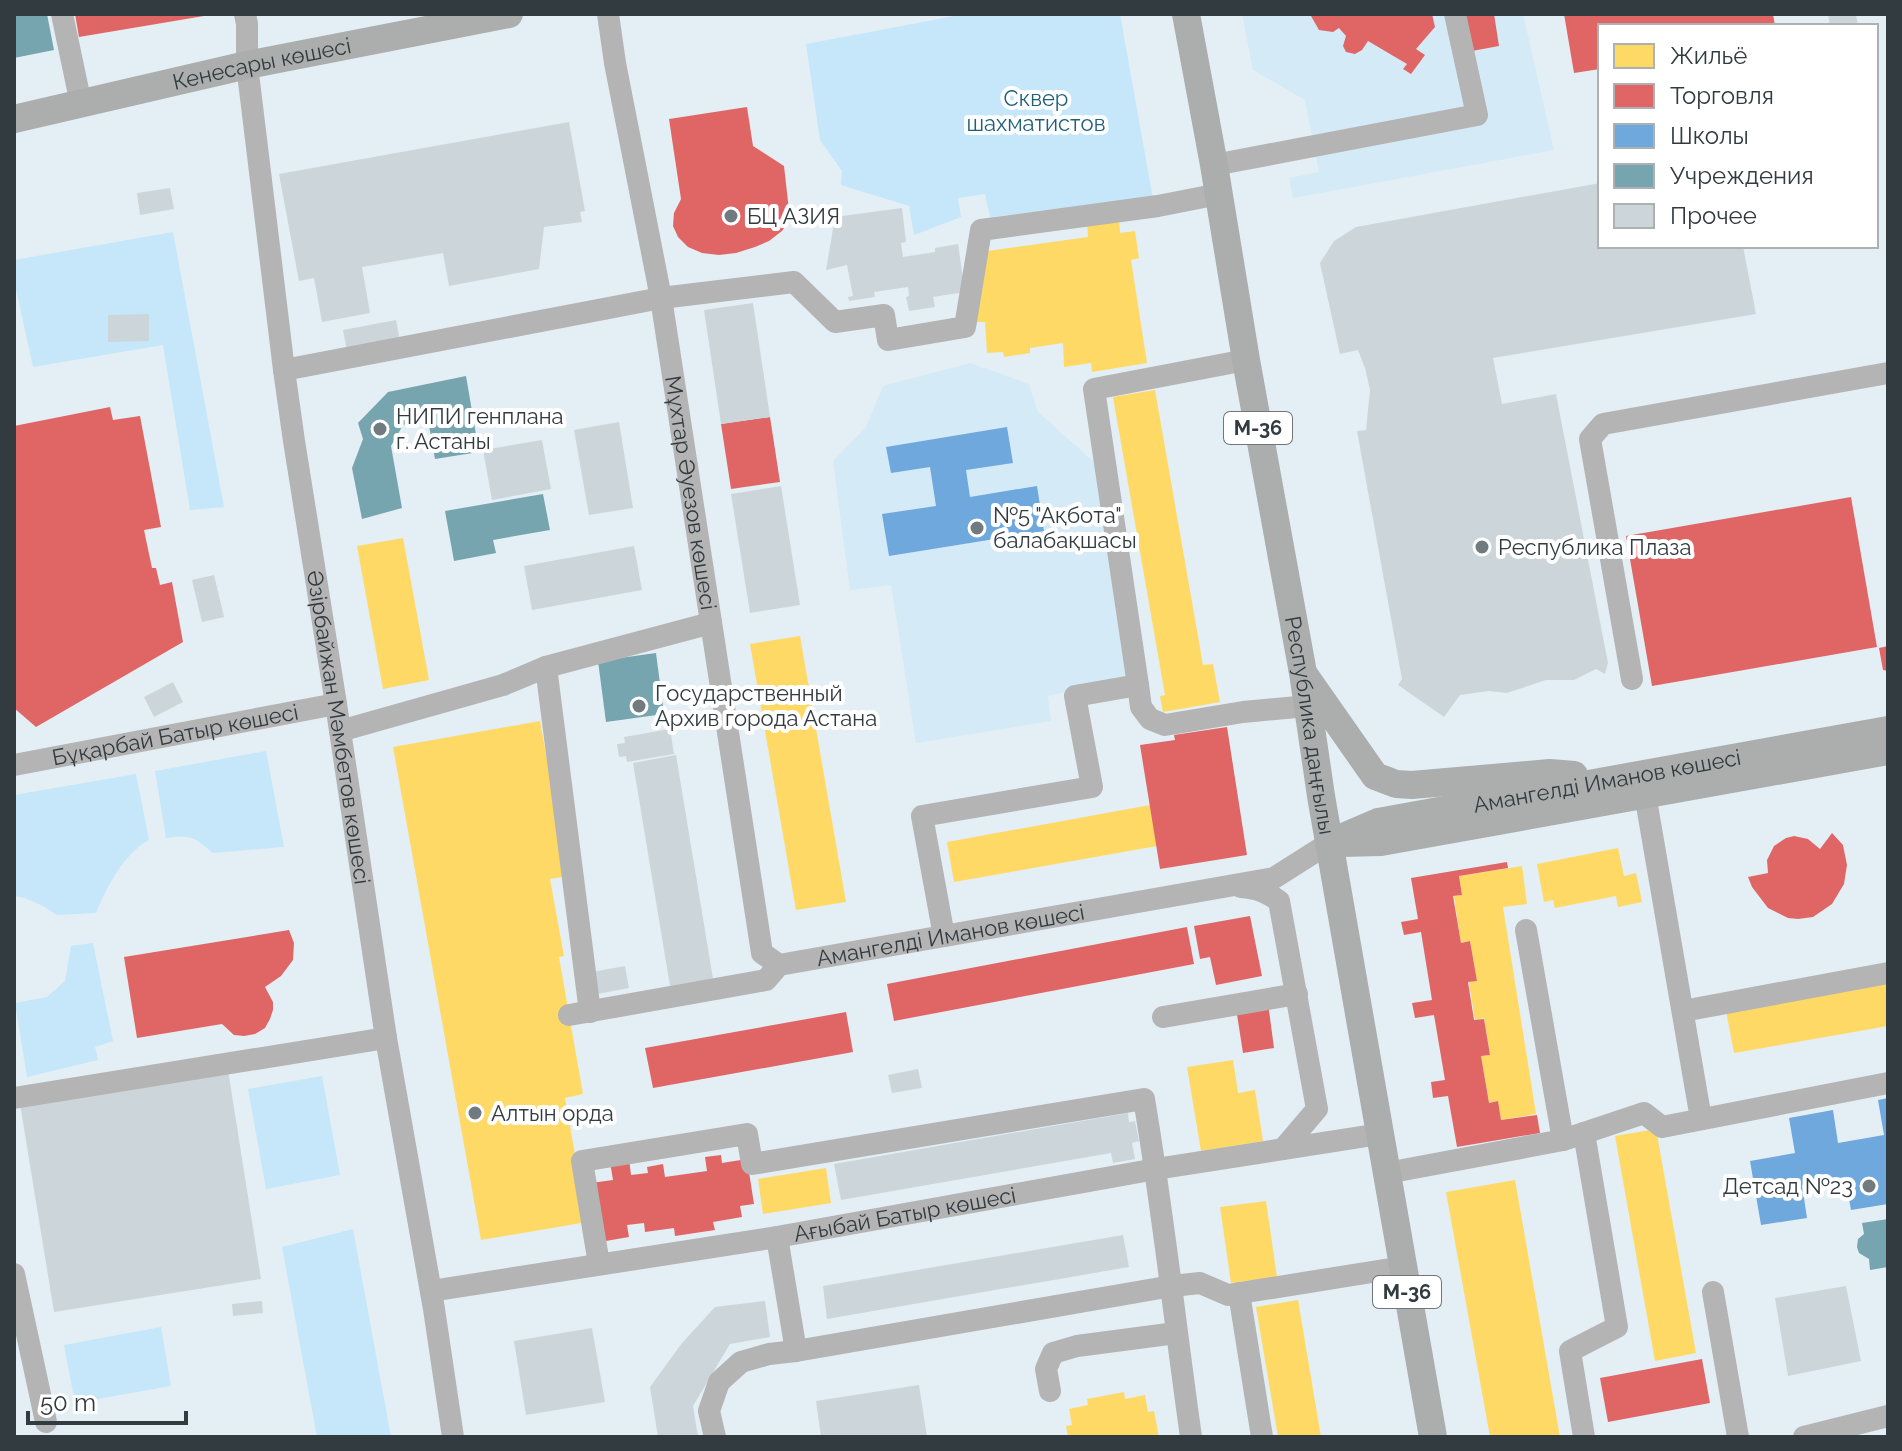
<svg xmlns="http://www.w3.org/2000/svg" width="1902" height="1451" font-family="Raleway,sans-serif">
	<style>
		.built { fill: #d4eaf6 }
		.green { fill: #c5e7f9 }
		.homes { fill: #ffd966 }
		.shops { fill: #e06666 }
		.schools { fill: #6fa8dc }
		.public { fill: #76a5af }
		.building { fill: #ccd6da }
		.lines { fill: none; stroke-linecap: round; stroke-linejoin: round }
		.minor { stroke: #b4b4b4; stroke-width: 22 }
		.major { stroke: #acaead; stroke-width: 28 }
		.poi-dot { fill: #707a7f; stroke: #fff; stroke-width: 3 }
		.labels { text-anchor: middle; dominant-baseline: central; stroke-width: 8; stroke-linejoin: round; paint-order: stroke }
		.shield { fill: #fff; stroke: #707679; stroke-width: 2 }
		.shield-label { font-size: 20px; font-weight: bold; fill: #323b40 }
		.street-label { font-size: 22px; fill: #323b40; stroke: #fff }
		.park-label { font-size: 22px; fill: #1e5f7c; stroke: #fff }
		.poi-label { font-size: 22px; fill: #323b40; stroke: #fff; text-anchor: start }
	</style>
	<rect width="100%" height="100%" fill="#e3eff5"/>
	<g class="built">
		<polygon points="1242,14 1523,14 1554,150 1293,198 1289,178 1319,172 1305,100 1253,70"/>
		<polygon points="970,363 1029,384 1038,412 1104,471 1132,678 1048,696 1051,721 916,743 891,585 850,590 833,461 866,427 883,386"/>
	</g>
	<g class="green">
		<polygon points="965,14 1120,14 1153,199 990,217 985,194 958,198 961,217 914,235 909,206 841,185 842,171 820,140 806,44"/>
		<polygon points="173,232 224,507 190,510 163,345 33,367 14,280 14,260"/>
		<path d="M266,751l18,96 -71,6c-19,-16 -23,-19 -47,-15l-11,-67z"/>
		<path d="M136,774l13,66c-26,14 -42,47 -53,73l-39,2 -12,-8 -20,-9 -11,-2v-101z"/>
		<polygon points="93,943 113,1041 95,1047 98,1060 27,1077 15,1003 47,997 65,981 71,946"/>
		<polygon points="322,1076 340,1175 266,1189 248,1089"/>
		<polygon points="353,1229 391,1437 317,1437 282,1247"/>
		<polygon points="161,1327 171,1386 75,1403 64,1345"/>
	</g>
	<g class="homes">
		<polygon points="1119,218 1120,233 1135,231 1139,258 1131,260 1147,363 1092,372 1091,363 1064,367 1063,343 1030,348 1030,353 1004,357 1003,352 987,353 985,322 976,322 987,251 1088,237 1087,223"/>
		<polygon points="1155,390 1203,665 1213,664 1220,702 1163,712 1160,696 1165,695 1113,397"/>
		<polygon points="403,538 429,680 383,689 357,546"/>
		<polygon points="800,636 846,902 796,910 750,644"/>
		<polygon points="540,721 568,876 550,879 564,956 559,957 583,1094 565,1098 587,1222 481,1240 393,747"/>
		<polygon points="1150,805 1157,846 954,882 947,842"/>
		<polygon points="1618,848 1624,876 1636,873 1642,902 1618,907 1616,896 1555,908 1553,900 1544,902 1537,864"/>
		<polygon points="1522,866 1527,904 1503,907 1536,1114 1501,1120 1498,1101 1489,1103 1481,1056 1490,1055 1487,1037 1484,1018 1475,1020 1469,982 1477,981 1470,941 1461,943 1454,896 1462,895 1459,876"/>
		<polygon points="1888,982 1888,1026 1734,1053 1726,1011"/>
		<polygon points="1233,1060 1238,1093 1255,1090 1263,1141 1201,1151 1187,1067"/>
		<polygon points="1656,1129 1696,1353 1655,1361 1615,1136"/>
		<polygon points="826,1168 831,1203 763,1214 758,1179"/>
		<polygon points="1515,1180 1560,1437 1490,1437 1446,1192"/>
		<polygon points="1266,1201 1277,1277 1231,1283 1220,1207"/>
		<polygon points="1298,1300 1321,1437 1278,1437 1256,1307"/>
		<polygon points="1124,1392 1125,1399 1145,1395 1148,1412 1154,1411 1159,1437 1068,1437 1066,1426 1072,1425 1069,1409 1088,1405 1087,1399"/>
	</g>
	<g class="shops">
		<polygon points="75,14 204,14 204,16 79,37"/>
		<polygon points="1311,14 1432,14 1435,27 1416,49 1425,55 1411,74 1403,69 1407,64 1368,41 1362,50 1355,54 1346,52 1343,46 1346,36 1339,28 1333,32 1319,30 1311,16"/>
		<polygon points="1465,14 1494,14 1499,46 1472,51"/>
		<polygon points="1564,14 1773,14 1775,26 1600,26 1600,69 1574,73"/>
		<polygon points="747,107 753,146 784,166 790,219 782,231 769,241 755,247 736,253 719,255 702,253 688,247 678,237 673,226 674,213 681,199 669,119"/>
		<polygon points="110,407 113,420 140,416 161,527 144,530 152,568 156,568 160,585 172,582 183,642 36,727 14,708 14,426"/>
		<polygon points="770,417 780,482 731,489 721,424"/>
		<polygon points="1851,497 1877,647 1652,686 1626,536"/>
		<polygon points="1888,646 1888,671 1883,670 1879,648"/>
		<polygon points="1227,727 1247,855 1160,869 1140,745 1175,740 1174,735"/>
		<polygon points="1832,833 1843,845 1847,865 1844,884 1832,904 1813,917 1798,919 1788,918 1768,908 1752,887 1748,877 1768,873 1767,860 1774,846 1786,838 1794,836 1808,839 1820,849"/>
		<polygon points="1507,862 1508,868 1459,876 1462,895 1453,896 1461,943 1470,941 1477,981 1468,982 1474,1020 1484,1019 1490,1055 1481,1056 1489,1103 1498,1101 1501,1120 1537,1115 1540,1133 1457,1147 1448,1096 1433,1098 1431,1082 1445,1080 1434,1015 1415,1018 1412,1003 1432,1000 1421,932 1404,935 1401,922 1418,919 1411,878"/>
		<polygon points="1250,916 1262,976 1216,985 1210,957 1200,959 1194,926"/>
		<polygon points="1187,927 1194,964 894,1021 887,984"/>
		<polygon points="289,930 294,943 293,960 281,976 265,987 273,1002 273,1010 270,1019 265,1028 255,1034 244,1036 234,1035 222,1024 137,1038 124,957"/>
		<polygon points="1268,1003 1274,1048 1243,1053 1236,1008"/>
		<polygon points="846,1012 853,1052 653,1088 645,1048"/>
		<polygon points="721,1155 722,1163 747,1159 754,1204 740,1206 742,1217 713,1222 715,1230 675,1236 674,1228 645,1232 644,1223 627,1225 629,1237 600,1242 591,1183 613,1180 610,1162 629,1159 631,1175 648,1173 647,1167 663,1164 665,1177 707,1171 705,1157"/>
		<polygon points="1702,1359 1710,1403 1608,1422 1600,1378"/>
	</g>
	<g class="schools">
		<polygon points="1007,427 1013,463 966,470 970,497 1037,486 1044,531 889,556 882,514 936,506 930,467 891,473 886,447"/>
		<polygon points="1888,1098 1888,1204 1851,1210 1845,1177 1802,1185 1807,1218 1761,1225 1750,1161 1795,1153 1789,1118 1833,1110 1838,1143 1884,1135 1878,1100"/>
	</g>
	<g class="public">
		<polygon points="24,14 47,14 54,50 14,58 14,16"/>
		<polygon points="466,376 479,452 435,459 428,420 403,425 391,446 402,508 362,519 352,468 363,439 358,423 388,392"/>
		<polygon points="543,494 550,530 493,540 496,553 454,561 445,511"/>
		<polygon points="656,653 664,714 606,722 598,661"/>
		<polygon points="1888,1219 1888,1267 1870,1270 1869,1259 1859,1253 1857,1247 1858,1239 1864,1234 1862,1223"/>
	</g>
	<g class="building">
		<polygon points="1828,14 1856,14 1858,26 1830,26"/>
		<polygon points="569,122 585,211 580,212 582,222 544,227 539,269 449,286 443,253 362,267 370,313 322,322 314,278 299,281 279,174"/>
		<polygon points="1600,183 1600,246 1743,246 1756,314 1493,358 1502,404 1556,394 1608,663 1605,674 1596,669 1574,680 1546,680 1507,693 1489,691 1460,695 1444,717 1398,685 1402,679 1357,431 1366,430 1370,390 1365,368 1358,350 1340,354 1320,263 1334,241 1356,227"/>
		<polygon points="170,188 174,209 140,215 137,193"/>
		<polygon points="902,208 906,242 901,243 903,257 935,252 935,248 958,244 965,292 933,297 935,307 909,311 906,297 909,296 908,287 874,292 875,297 849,301 848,297 853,296 847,265 826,270 835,217"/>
		<polygon points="753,303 770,417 721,424 704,310"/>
		<polygon points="149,314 149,341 108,342 108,315"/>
		<polygon points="396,320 400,342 347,351 343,330"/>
		<polygon points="619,422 633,508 589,515 574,430"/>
		<polygon points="542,440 551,489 492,500 483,450"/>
		<polygon points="781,486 800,605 750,613 731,494"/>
		<polygon points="634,546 642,590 532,610 524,566"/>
		<polygon points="214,575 224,617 202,622 192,580"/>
		<polygon points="173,682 183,702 154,717 144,697"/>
		<polygon points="670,729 674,754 627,762 626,756 619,757 617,744 625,743 624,737"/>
		<polygon points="676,755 713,979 670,986 633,763"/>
		<polygon points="625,966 629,988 597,994 592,972"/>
		<polygon points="918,1069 922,1088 892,1093 888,1075"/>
		<polygon points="228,1070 261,1279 54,1312 20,1104"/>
		<polygon points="1128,1113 1129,1122 1135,1121 1139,1141 1132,1143 1135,1159 1113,1163 1111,1153 841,1200 834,1164"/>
		<polygon points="1123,1235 1129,1267 827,1319 823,1286"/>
		<polygon points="1846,1286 1861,1361 1788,1376 1775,1298"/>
		<polygon points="262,1301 263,1313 233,1316 232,1304"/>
		<polygon points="765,1301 770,1337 730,1344 693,1406 698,1437 658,1437 650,1387 682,1343 715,1307"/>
		<polygon points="592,1328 605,1402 526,1415 514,1341"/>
		<polygon points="919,1385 927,1437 821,1437 816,1401"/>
	</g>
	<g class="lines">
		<g class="minor">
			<polyline points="62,14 81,104"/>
			<path id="s1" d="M245,14l2,10v41l37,305 10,71 42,263 50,334 48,271 19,128"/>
			<path id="s2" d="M608,14l7,49 46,235 101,655 17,12"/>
			<polyline points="1214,165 1477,115 1455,14"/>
			<polyline points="284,370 661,298 794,282 835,322 884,315 888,340 965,327 981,230 1158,206 1219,194"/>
			<polyline points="546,667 590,1012"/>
			<polyline points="1632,679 1590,439 1603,424 1888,373"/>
			<polyline points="1138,685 1094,389 1246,360"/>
			<polyline points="340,731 503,685 546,667 711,623"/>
			<path id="s3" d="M14,765l322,-61"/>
			<polyline points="1645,794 1701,1119"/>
			<path d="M1241,887c16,1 25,5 38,14l38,208 -34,40"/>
			<polyline points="1526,930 1563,1140"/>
			<polyline points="944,936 922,816 1092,787 1075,696 1138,685 1141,707 1150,719 1165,725 1243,712 1308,706"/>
			<polyline points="1683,1011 1888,973"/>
			<path id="s4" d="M569,1015l197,-35 13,-15 495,-87 55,-35"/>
			<polyline points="1163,1017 1297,994"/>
			<polyline points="14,1098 386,1038"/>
			<polyline points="1387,1173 1563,1140 1644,1113 1662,1127 1888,1083"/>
			<polyline points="777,1237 796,1351 1172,1286 1200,1283 1228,1295 1403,1267"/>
			<path d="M599,1264l-17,-103 165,-27 5,30 392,-65c19,112 31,225 47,338"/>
			<polyline points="14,1274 46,1422"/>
			<path id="s5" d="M431,1291l346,-54 379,-68 224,-35"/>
			<polyline points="1713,1292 1738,1437"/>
			<polyline points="1239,1293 1262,1437"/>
			<polyline points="1050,1391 1046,1369 1053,1353 1077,1346 1176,1333"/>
			<polyline points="715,1437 709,1411 719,1382 741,1362 769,1354 796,1351"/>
			<polyline points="1584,1437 1570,1351 1617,1327 1584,1133"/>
			<polyline points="1804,1437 1888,1416"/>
		</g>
		<g class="major">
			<path id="s6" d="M1186,14l28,151 32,195 57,313 18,123 112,641"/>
			<path id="s7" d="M14,119l233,-54 262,-51"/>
			<polyline points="1305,676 1375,776 1396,784 1412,785 1550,773 1574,775"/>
			<path id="s8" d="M1329,843l49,-21 510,-92"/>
			<polyline points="1342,843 1381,842 1888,751"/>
		</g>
	</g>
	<g class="poi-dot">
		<circle cx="731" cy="216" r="8"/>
		<circle cx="380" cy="429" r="8"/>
		<circle cx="977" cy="528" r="8"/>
		<circle cx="1482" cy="547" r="8"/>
		<circle cx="639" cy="706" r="8"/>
		<circle cx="475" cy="1113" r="8"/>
		<circle cx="1869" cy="1186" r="8"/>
	</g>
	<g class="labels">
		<g class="shield">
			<rect x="1224" y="412" width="68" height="32" rx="6"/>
			<rect x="1373" y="1276" width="68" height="32" rx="6"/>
		</g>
		<g class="shield-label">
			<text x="1258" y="428">M-36</text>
			<text x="1407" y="1292">M-36</text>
		</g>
		<g class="street-label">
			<text stroke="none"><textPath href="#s7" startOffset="254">Кенесары көшесі</textPath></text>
			<text stroke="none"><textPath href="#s2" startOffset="486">Мұхтар Әуезов көшесі</textPath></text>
			<text stroke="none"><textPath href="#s6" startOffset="722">Республика даңғылы</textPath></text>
			<text stroke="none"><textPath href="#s1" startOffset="720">Әзірбайжан Мәмбетов көшесі</textPath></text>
			<text stroke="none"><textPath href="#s3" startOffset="164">Бұқарбай Батыр көшесі</textPath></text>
			<text stroke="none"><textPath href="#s8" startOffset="286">Амангелді Иманов көшесі</textPath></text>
			<text stroke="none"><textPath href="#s4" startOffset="394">Амангелді Иманов көшесі</textPath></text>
			<text stroke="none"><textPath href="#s5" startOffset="480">Ағыбай Батыр көшесі</textPath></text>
		</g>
		<g class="park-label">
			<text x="1036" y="98">Сквер<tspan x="1036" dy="25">шахматистов</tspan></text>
		</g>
		<g class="poi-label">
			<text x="747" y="216">БЦ АЗИЯ</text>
			<text x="396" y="416">НИПИ генплана<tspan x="396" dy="25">г. Астаны</tspan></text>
			<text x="993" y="515">№5 "Ақбота"<tspan x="993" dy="25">балабақшасы</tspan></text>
			<text x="1498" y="547">Республика Плаза</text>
			<text x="655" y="693">Государственный<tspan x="655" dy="25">Архив города Астана</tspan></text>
			<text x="491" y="1113">Алтын орда</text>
			<text x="1853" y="1186" text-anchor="end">Детсад №23</text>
		</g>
	</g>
	<rect width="1902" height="1451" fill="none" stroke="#323b40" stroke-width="32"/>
	<rect x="1598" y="24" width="280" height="224" fill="#ffffff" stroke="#adb1b3" stroke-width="2"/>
	<rect x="1614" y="44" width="40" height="24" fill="#ffd966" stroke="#adb1b3" stroke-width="2"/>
	<text x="1670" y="64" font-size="24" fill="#323b40">Жильё</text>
	<rect x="1614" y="84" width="40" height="24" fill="#e06666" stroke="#adb1b3" stroke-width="2"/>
	<text x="1670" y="104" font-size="24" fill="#323b40">Торговля</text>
	<rect x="1614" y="124" width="40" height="24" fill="#6fa8dc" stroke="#adb1b3" stroke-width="2"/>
	<text x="1670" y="144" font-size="24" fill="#323b40">Школы</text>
	<rect x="1614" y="164" width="40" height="24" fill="#76a5af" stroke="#adb1b3" stroke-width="2"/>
	<text x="1670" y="184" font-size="24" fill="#323b40">Учреждения</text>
	<rect x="1614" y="204" width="40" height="24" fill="#ccd6da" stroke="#adb1b3" stroke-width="2"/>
	<text x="1670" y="224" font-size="24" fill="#323b40">Прочее</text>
	<path d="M28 1411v12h158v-12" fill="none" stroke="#323b40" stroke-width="4"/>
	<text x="40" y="1411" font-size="24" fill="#323b40" stroke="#ffffff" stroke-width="6" paint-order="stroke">50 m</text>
</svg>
